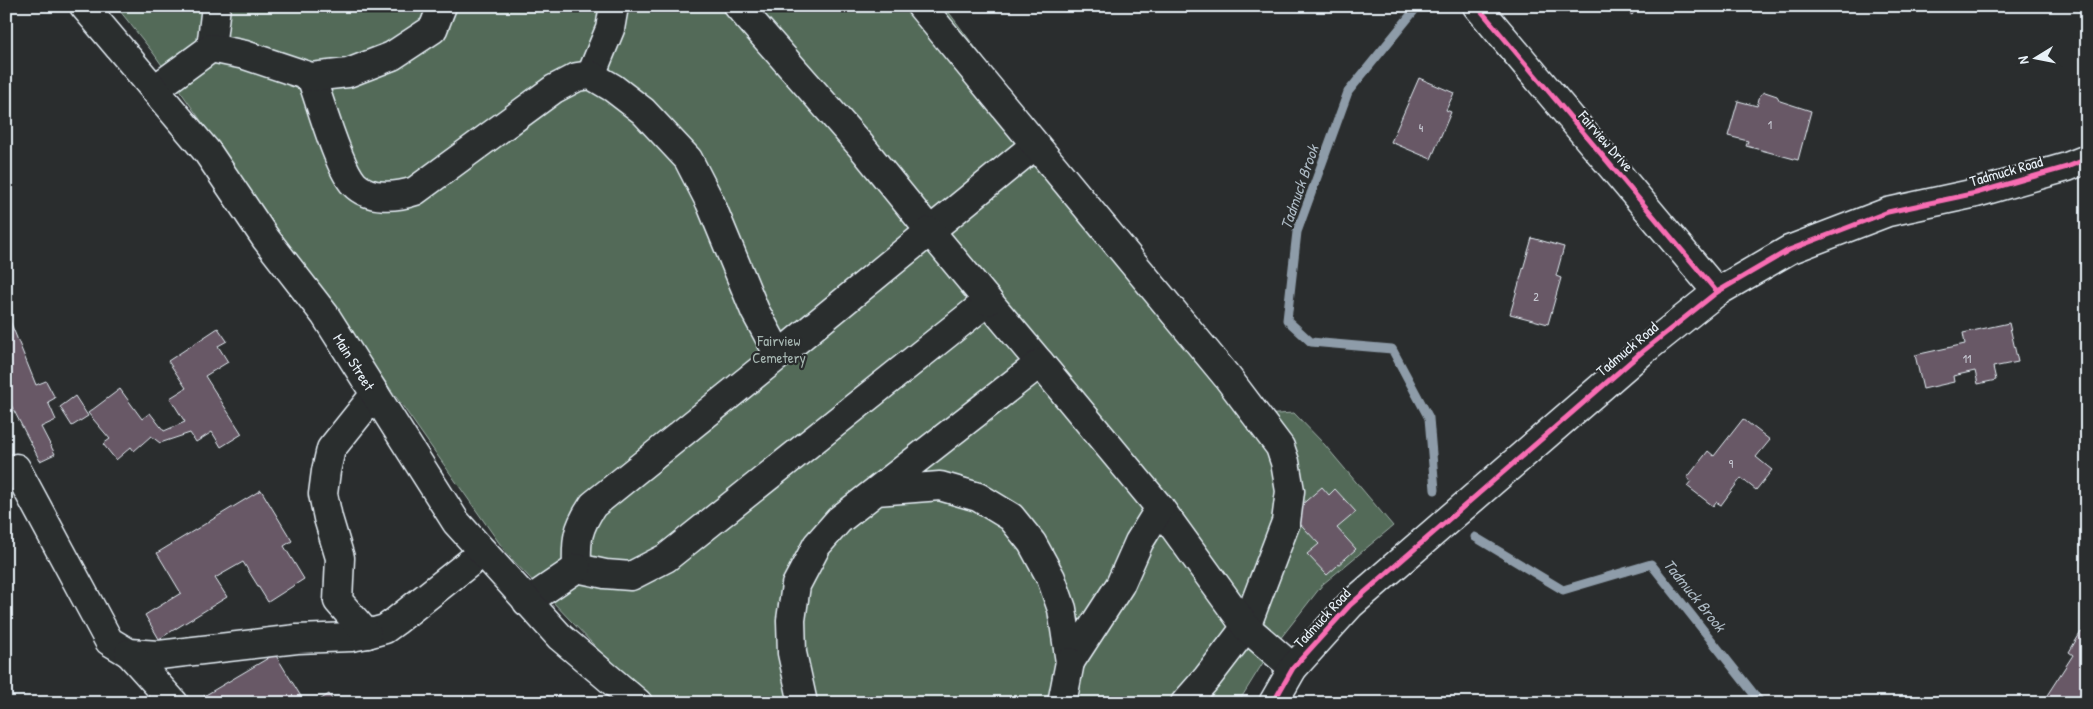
<svg xmlns="http://www.w3.org/2000/svg" width="2093" height="709" font-family="'Patrick Hand',sans-serif">
	<style>
		.green { fill: #536b58; stroke: #9eaea8 }
		.lines { fill: none; stroke-linecap: round; stroke-linejoin: round }
		.stream { stroke: #8e9ca9; stroke-width: 9 }
		.building { fill: #675966; stroke: #e8f1f8 }
		.minor-casing { stroke: #e8f1f8; stroke-width: 31 }
		.major-casing { stroke: #e8f1f8; stroke-width: 31 }
		.minor { stroke: #2a2d2e; stroke-width: 28 }
		.major { stroke: #2a2d2e; stroke-width: 28 }
		.cycleway-casing { stroke: #2a2d2e; stroke-width: 8 }
		.cycleway { stroke: #f96db3; stroke-width: 5 }
		.labels { text-anchor: middle; dominant-baseline: central; stroke-width: 4.5; stroke-linejoin: round; paint-order: stroke }
		.number-label { font-size: 12px; fill: #c8cbd4 }
		.street-label { font-size: 15px; fill: #e8f1f8; stroke: #2a2d2e }
		.park-label { font-size: 15px; fill: #a5b5b0; stroke: #2a2d2e }
		.water-label { font-size: 16px; font-style: italic; fill: #acb9c3; stroke: #2a2d2e }
	</style>
	<rect width="100%" height="100%" fill="#2a2d2e"/>
	<filter id="ink" filterUnits="userSpaceOnUse"><feTurbulence type="fractalNoise" baseFrequency=".02" numOctaves="2"/><feDisplacementMap in="SourceGraphic" scale="10" xChannelSelector="R" yChannelSelector="G"/><feConvolveMatrix kernelMatrix="1 2 1 2 8 2 1 2 1" color-interpolation-filters="sRGB"/></filter>
	<g filter="url(#ink)">
		<polygon class="green" points="116,6 944,6 1067,169 1261,415 1294,413 1324,444 1393,526 1323,584 1269,653 1238,703 661,703 614,666 507,554 154,54"/>
		<g class="lines">
			<g class="stream">
				<polyline points="1418,6 1348,92 1297,232 1287,320 1311,342 1392,349 1429,418 1435,490"/>
				<polyline points="1475,537 1563,590 1651,564 1761,703"/>
			</g>
		</g>
		<g class="building">
			<polygon points="1619,6 1638,6 1632,15"/>
			<polygon points="1419,78 1454,93 1446,110 1451,112 1431,159 1391,142"/>
			<polygon points="1765,92 1777,96 1780,101 1811,111 1798,160 1746,146 1748,141 1728,136 1738,101 1757,106 1760,95"/>
			<polygon points="1532,238 1564,247 1556,276 1561,278 1548,324 1510,314"/>
			<polygon points="6,311 36,385 46,381 55,398 48,402 56,420 41,427 55,454 40,461 10,403 6,404"/>
			<polygon points="2009,323 2018,362 1993,367 1996,380 1978,384 1975,371 1953,376 1954,382 1923,389 1915,355 1965,344 1963,333"/>
			<polygon points="218,328 227,341 218,346 228,362 205,376 242,434 221,447 212,432 196,442 190,433 160,443 151,436 134,451 131,447 116,460 103,444 110,439 88,413 120,389 142,419 150,413 164,431 185,422 170,398 186,388 168,361"/>
			<polygon points="75,396 88,416 72,426 60,407"/>
			<polygon points="1743,419 1770,440 1756,457 1772,470 1756,490 1741,478 1721,505 1716,502 1713,506 1687,486 1691,481 1687,478 1708,451 1714,456"/>
			<polygon points="1322,487 1329,495 1335,489 1356,512 1337,528 1356,549 1327,575 1307,554 1319,544 1291,514"/>
			<polygon points="261,490 292,541 284,546 304,579 268,602 243,562 215,578 227,597 159,639 145,615 181,593 157,553"/>
			<polygon points="2081,632 2087,636 2087,700 2085,703 2042,703 2073,655 2069,652"/>
			<polygon points="275,654 305,703 208,703 204,696"/>
			<polygon points="329,694 334,703 315,703"/>
		</g>
		<g class="lines">
			<defs>
				<g id="minor">
					<polyline points="738,6 861,146 930,231 1035,145"/>
					<polyline points="921,6 1228,378 1280,447 1285,462 1290,491 1286,522 1246,627 1207,678 1185,703"/>
					<polyline points="1477,6 1717,292"/>
					<polyline points="211,48 216,6"/>
					<polyline points="591,75 610,29 614,6"/>
					<path d="M311,77c9,24 27,90 43,107 15,16 43,13 61,7l139,-102 23,-12 14,-2 22,13 30,23 45,48 22,43 45,109 24,44 -186,150c-16,24 -17,34 -16,63l28,6 26,2 35,-18 322,-257 52,62"/>
					<polyline points="155,89 211,48 245,55 311,77 348,73 392,56 433,29 442,6"/>
					<polyline points="779,355 930,231 988,301"/>
					<polyline points="16,468 109,641 129,653 159,655 297,639 351,637 367,634 385,629 396,621 483,552"/>
					<polyline points="1160,508 1246,627 1293,668"/>
					<polyline points="527,602 577,568"/>
					<polyline points="367,634 338,601 340,558 328,518 323,494 326,471 331,449 375,394"/>
					<polyline points="129,653 174,703"/>
					<polyline points="803,703 792,653 791,620 796,585 817,545 839,520 1040,363 1160,508 1139,542 1120,585 1070,662 1062,609 1051,578 1032,543 1011,517 978,497 940,486 876,491"/>
					<polyline points="1062,703 1070,662"/>
					<polyline points="1273,703 1293,668 1350,605 1643,351 1717,292 1789,250 1888,212 1976,193 2067,167 2087,159"/>
				</g>
				<polyline id="major" points="84,6 208,153 266,239 325,315 456,522 560,637 638,703"/>
			</defs>
			<use href="#minor" class="minor-casing"/>
			<use href="#major" class="major-casing"/>
			<use href="#minor" class="minor"/>
			<use href="#major" class="major"/>
			<defs>
				<g id="cycleway">
					<polyline points="1477,6 1717,292"/>
					<polyline points="1273,703 1293,668 1350,605 1643,351 1717,292 1789,250 1888,212 1976,193 2067,167 2087,159"/>
				</g>
			</defs>
			<use href="#cycleway" class="cycleway-casing"/>
			<use href="#cycleway" class="cycleway"/>
		</g>
	</g>
	<g class="labels">
		<g class="number-label">
			<text x="1770" y="124">1</text>
			<text x="1421" y="127">4</text>
			<text x="1536" y="296">2</text>
			<text x="1967" y="358">11</text>
			<text x="1731" y="463">9</text>
		</g>
		<g class="street-label">
			<text transform="translate(1606 141) rotate(49)">Fairview Drive</text>
			<text transform="translate(2006 171) rotate(-16)">Tadmuck Road</text>
			<text transform="translate(1627 349) rotate(-40)">Tadmuck Road</text>
			<text transform="translate(354 362) rotate(58)">Main Street</text>
			<text transform="translate(1322 618) rotate(-47)">Tadmuck Road</text>
		</g>
		<g class="park-label">
			<text x="779" y="340">Fairview<tspan x="779" dy="17">Cemetery</tspan></text>
		</g>
		<g class="water-label">
			<text transform="translate(1299 187) rotate(-71)">Tadmuck Brook</text>
			<text transform="translate(1695 595) rotate(51)">Tadmuck Brook</text>
		</g>
	</g>
	<rect width="2093" height="709" fill="none" stroke="#2a2d2e" stroke-width="25"/>
	<rect x="12" y="12" width="2068" height="684" fill="none" stroke="#e8f1f8" stroke-width="2" filter="url(#ink)"/>
	<g transform="translate(2036 58) rotate(260)" stroke="#2a2d2e" stroke-width="4" paint-order="stroke">
	<path d="M0-4L9 19L0 12L-9 19Z" fill="#e8f1f8"/>
	<text y="-8" font-size="14" font-weight="bold" text-anchor="middle" fill="#e8f1f8">N</text>
	</g>
</svg>
